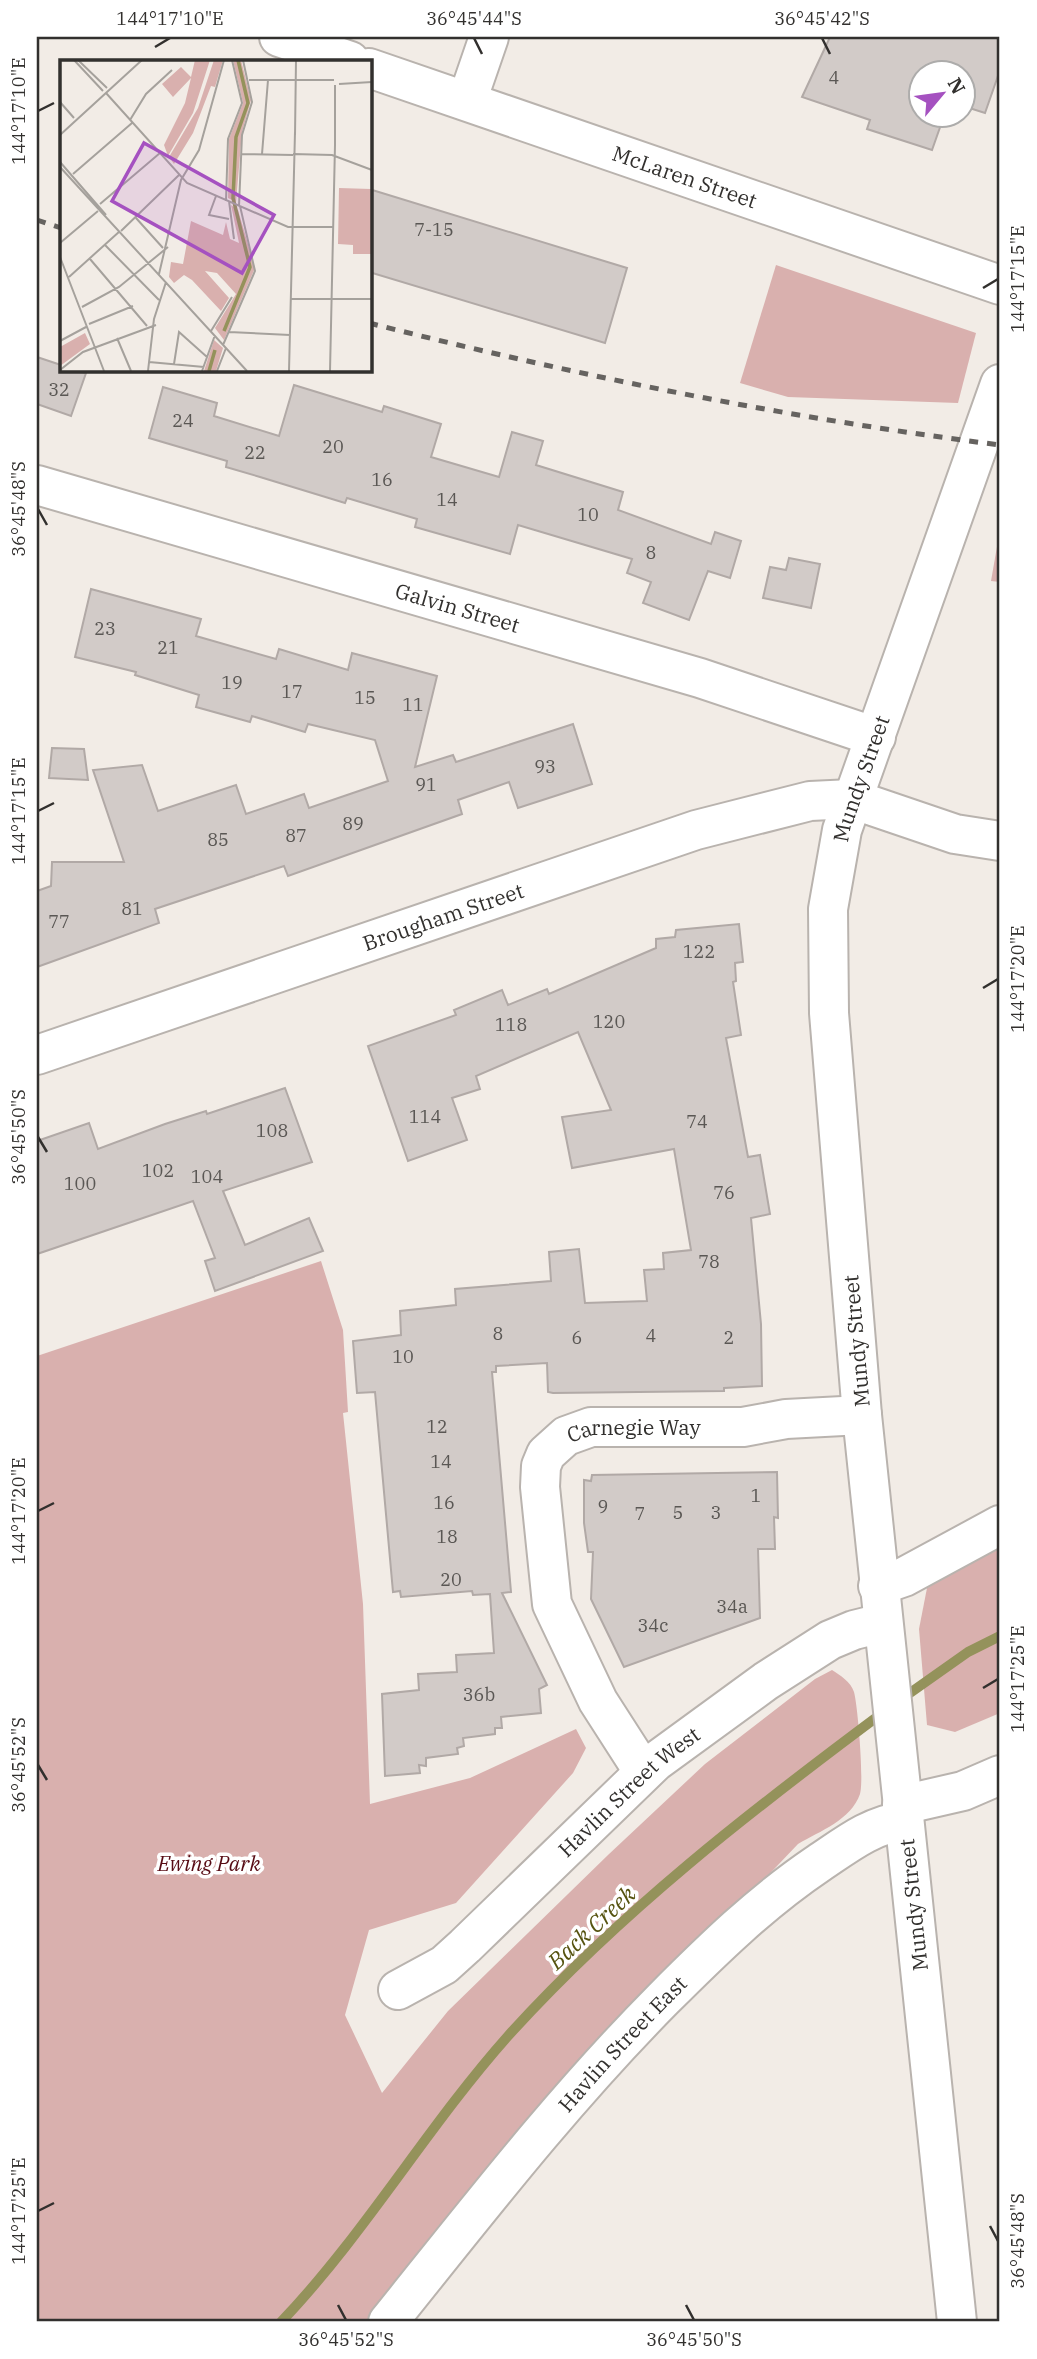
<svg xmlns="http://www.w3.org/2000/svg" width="1037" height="2359" font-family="'IBM Plex Serif',serif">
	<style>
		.green { fill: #d9b0ae }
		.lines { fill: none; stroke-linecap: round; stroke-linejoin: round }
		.stream { stroke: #94925b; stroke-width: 10 }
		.building { fill: #d2cbc8; stroke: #b1a9a6; stroke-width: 2 }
		.minor-casing { stroke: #b9b3ae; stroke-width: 42 }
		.minor { stroke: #fff; stroke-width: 38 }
		.rail { stroke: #666360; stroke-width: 5; stroke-dasharray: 9 9; stroke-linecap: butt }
		.ticks { fill: none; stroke: #32302e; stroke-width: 2.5 }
		.labels { text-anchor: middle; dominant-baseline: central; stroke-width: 7; stroke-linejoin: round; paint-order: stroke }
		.number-label { font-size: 18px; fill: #5a5754 }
		.street-label { font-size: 21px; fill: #32302e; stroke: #fff }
		.park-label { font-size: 21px; font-style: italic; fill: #570b14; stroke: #fff }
		.water-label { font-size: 23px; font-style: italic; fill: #565310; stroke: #fff }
		.inset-river { fill: none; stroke: #94925b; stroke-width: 3.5 }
		.inset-road { fill: none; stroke: #a5a19c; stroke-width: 2 }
		.view { fill: #a551c0; fill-opacity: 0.15; stroke: #a551c0; stroke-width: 3.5 }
		.inset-edge { fill: none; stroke: #32302e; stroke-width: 3.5 }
		.neatline { fill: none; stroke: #32302e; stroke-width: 2.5 }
		.ticks-label { font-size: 18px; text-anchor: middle; fill: #32302e }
	</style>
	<rect width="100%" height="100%" fill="#f2ece6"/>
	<g class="green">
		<polygon points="776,265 976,333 958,403 788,397 740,383"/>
		<polygon points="1000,538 1000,582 991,581 998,541"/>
		<path d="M321,1261l22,69 5,82 -5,1 20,191 7,200 100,-26 106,-49 10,19 -13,25 -117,130 -87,27 -24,85 37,78 66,-82 160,-156 97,-91 110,-85 17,-9c8,5 19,12 22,22 4,15 10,89 6,102 -9,26 -40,37 -62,50l-240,251 -183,227h-338v-966z"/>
		<polygon points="1000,1545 1000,1713 955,1732 927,1725 919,1629 927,1588"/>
	</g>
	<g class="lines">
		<g class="stream">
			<polyline points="900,1700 968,1652 1000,1636"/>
			<path d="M281,2322c84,-88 146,-195 227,-286 112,-124 244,-226 377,-325"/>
		</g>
	</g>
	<g class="building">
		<polygon points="830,37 1000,37 1000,70 985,113 963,106 963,74 921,74 921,116 944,116 932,150 867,129 870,120 802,97"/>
		<polygon points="369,189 627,268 605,343 369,272"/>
		<polygon points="37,357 61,365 61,369 86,373 71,416 37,404"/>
		<polygon points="294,385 382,412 384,406 441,424 431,457 499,477 512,432 543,441 536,465 623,492 618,510 711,544 715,532 741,541 730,578 708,571 689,620 643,603 651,582 627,573 632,559 518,525 510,554 415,527 417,519 347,498 345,503 260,477 226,467 227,461 149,438 163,387 217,403 214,416 279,436"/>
		<polygon points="789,558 820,564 811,608 763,598 770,567 786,570"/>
		<polygon points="91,589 201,619 196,636 276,659 279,649 348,670 352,653 437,676 415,767 453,755 456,762 573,724 592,784 518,808 509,782 458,800 462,814 288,876 284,866 155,909 159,923 37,967 37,891 51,886 52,862 124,862 93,770 142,765 158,811 236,785 246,814 304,794 309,808 388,781 375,740 308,724 305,732 252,716 250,722 196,707 199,695 135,675 136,672 75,657"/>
		<polygon points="52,748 84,749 88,780 49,778"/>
		<polygon points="739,924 743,962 735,963 736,981 733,982 741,1035 726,1038 748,1157 760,1155 770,1214 751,1218 761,1324 762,1386 724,1388 724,1391 553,1393 548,1392 547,1363 496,1366 496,1372 492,1372 511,1592 502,1593 547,1685 539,1689 541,1713 501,1717 502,1728 495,1728 495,1734 463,1738 464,1746 457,1748 458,1754 426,1758 426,1766 419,1765 420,1773 385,1776 382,1694 419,1690 418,1674 457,1672 456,1655 494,1653 490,1594 473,1595 472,1591 401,1597 400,1591 393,1592 375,1392 357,1393 353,1341 401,1335 400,1311 456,1305 455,1289 551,1281 549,1252 579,1249 585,1303 647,1301 644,1270 664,1269 663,1253 691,1250 674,1149 572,1168 562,1117 611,1110 578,1032 476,1076 480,1089 452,1098 467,1140 408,1161 368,1046 456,1015 454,1010 502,990 508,1005 547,989 549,994 656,948 656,939 675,937 676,930"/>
		<polygon points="285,1088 312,1162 223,1191 245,1245 309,1218 323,1251 215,1291 205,1261 215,1258 193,1201 37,1254 37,1141 89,1123 98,1149 165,1124 206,1111 207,1114"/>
		<polygon points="777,1472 778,1518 774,1517 775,1549 758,1549 760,1618 624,1667 591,1599 593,1552 588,1552 584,1523 584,1480 591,1481 592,1475"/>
	</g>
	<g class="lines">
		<defs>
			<g id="minor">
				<polyline points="279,37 350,61"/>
				<path id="s1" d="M369,68l631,217"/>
				<polyline points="467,101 489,37"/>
				<path id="s2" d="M37,485l663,193 176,59"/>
				<path id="s3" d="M37,1055l659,-225 114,-29 42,-2 103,35 45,7"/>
				<polyline points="878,1586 904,1577 1000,1525"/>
				<path id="s4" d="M643,1771l-45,-70 -46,-97 -12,-117 1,-21 5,-12 20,-18 25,-9h152l43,-8 76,-4"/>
				<polyline points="902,1805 963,1791 1000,1775"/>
				<path id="s5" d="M398,1990l46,-25 21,-19 190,-184 111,-81 64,-41 24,-10 28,-7"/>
				<path id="s6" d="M388,2322c90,-112 174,-221 275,-323 49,-49 98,-97 156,-136 27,-18 52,-38 84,-42"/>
				<path id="s7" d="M957,2322l-95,-907 -33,-402 -1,-104 14,-79 158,-446"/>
			</g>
		</defs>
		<use href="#minor" class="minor-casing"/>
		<use href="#minor" class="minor"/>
		<g class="rail">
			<polyline points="37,220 61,228"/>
			<path d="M369,323c209,53 418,95 631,122"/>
		</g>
	</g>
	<path class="ticks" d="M474,38l8,16M822,38l8,16M155,47l15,-9M38,111l16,-8M983,288l15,-9M38,509l9,16M38,811l16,-8M983,988l15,-9M38,1137l9,15M38,1511l16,-8M983,1688l15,-9M38,1765l9,15M38,2211l16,-8M990,2226l8,15M338,2305l8,15M686,2305l8,15"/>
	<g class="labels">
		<g class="number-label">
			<text x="834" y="77">4</text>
			<text x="434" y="229">7-15</text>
			<text x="59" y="389">32</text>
			<text x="183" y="420">24</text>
			<text x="333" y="446">20</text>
			<text x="255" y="452">22</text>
			<text x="382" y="479">16</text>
			<text x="447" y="499">14</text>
			<text x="588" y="514">10</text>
			<text x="651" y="552">8</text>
			<text x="105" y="628">23</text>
			<text x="168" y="647">21</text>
			<text x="232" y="682">19</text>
			<text x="292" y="691">17</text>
			<text x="365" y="697">15</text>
			<text x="413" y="704">11</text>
			<text x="545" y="766">93</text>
			<text x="426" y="784">91</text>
			<text x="353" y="823">89</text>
			<text x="296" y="835">87</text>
			<text x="218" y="839">85</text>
			<text x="132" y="908">81</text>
			<text x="59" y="921">77</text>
			<text x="699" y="951">122</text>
			<text x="609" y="1021">120</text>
			<text x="511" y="1024">118</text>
			<text x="425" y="1116">114</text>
			<text x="697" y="1121">74</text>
			<text x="272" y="1130">108</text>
			<text x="158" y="1170">102</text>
			<text x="207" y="1176">104</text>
			<text x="80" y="1183">100</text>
			<text x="724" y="1192">76</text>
			<text x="709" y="1261">78</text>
			<text x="498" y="1333">8</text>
			<text x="651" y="1335">4</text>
			<text x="577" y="1337">6</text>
			<text x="729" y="1337">2</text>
			<text x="403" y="1356">10</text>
			<text x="437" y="1426">12</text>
			<text x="441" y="1461">14</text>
			<text x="756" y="1495">1</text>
			<text x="444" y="1502">16</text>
			<text x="603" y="1506">9</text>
			<text x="678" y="1512">5</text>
			<text x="716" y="1512">3</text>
			<text x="640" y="1513">7</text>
			<text x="447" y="1536">18</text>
			<text x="451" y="1579">20</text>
			<text x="732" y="1606">34a</text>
			<text x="653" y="1625">34c</text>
			<text x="479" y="1694">36b</text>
		</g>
		<g class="street-label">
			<text stroke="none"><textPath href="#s1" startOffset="334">McLaren Street</textPath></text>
			<text stroke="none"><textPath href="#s2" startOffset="438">Galvin Street</textPath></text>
			<text stroke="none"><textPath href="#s7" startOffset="1554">Mundy Street</textPath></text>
			<text stroke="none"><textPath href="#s3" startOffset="429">Brougham Street</textPath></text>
			<text transform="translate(856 1341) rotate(-95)">Mundy Street</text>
			<text stroke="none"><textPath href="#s4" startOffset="438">Carnegie Way</textPath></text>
			<text stroke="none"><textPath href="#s5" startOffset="306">Havlin Street West</textPath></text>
			<text transform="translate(913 1905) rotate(-96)">Mundy Street</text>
			<text stroke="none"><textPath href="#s6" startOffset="364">Havlin Street East</textPath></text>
		</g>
		<g class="park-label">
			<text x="209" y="1863">Ewing Park</text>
		</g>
		<g class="water-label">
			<text transform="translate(591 1927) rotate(-43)">Back Creek</text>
		</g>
	</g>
	<g transform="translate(60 60)">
		<rect width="312" height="312" fill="#f2ece6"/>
		<path d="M135,0h15l-17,53 -25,43 -4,-11 21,-42 6,-25 -18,19 -11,-13 19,-17 10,10zM154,0h9l-8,27 -4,-1 -18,47 -19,31 -5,-7 29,-49zM173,0h8l10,40 -9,32 -6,70 -8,-4 1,-59 14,-36zM279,128l32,1v65h-18v-9l-15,-1zM171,145l7,5 17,58 -31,72 -9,-12 21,-34 -19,-21 -12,-2 24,27 -8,13 -29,-31 -8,-5 -10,8 -5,-6 2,-15 12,2 8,-43 32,14 3,-13 4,17 9,4zM25,273l5,11 -30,22v-19zM154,280l9,8 -7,23h-12z" fill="#d9b0ae"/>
		<path class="inset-river" d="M164,271l26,-64 -17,-69 3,-61 12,-34 -10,-43M149,311l6,-21"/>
		<path class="inset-road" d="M14,0l29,31M18,0l29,28M189,20h85M279,24l33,-2M275,25v61M46,33l81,90 101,44h45M0,42l14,16M70,60l16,-26 26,-24M0,75l82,-75M235,75l1,-75M182,94l51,1M202,94l6,-74M233,94l39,1 40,15M0,102l46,53M0,107l187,204M13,114l59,-51M156,136l-7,19 20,4M166,141l2,-62 14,-36 -10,-43M169,141l5,38M40,144l60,-51M179,146l3,-71 10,-33 -9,-42M76,158l27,30M61,171l58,-56M0,183l38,-32M45,185l54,55M0,197l44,114M30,199l57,67M99,214l22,-94 18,-30 25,-90M9,217l51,-46M231,239h81M22,247l37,-20 49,-40M29,264l44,-18M151,271l21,-34M169,272l61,3M57,278l14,33M0,281l26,-14M163,285l32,-74 -15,-65M89,302l55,5M114,304l5,-32 28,25M0,310l23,-18 73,-27M88,311l6,-52 12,-37M142,311l13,-36M157,311l9,-23M229,311l6,-239M270,311l5,-226"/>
		<path class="view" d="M84,83l130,72 -32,58 -130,-72z"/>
		<rect width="312" height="312" class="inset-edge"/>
	</g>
	<rect width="1037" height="2359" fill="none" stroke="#ffffff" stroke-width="77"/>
	<g transform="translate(942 94) rotate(61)"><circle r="33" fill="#ffffff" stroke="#adacab" stroke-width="2"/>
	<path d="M0-5L12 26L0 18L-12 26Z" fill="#a551c0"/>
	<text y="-10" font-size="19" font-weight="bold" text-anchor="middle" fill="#32302e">N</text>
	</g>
	<rect x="38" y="38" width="960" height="2282" class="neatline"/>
	<g class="ticks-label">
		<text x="170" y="25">144°17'10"E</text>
		<text x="474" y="25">36°45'44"S</text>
		<text x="822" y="25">36°45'42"S</text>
		<text transform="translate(19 111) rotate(-90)" y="6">144°17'10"E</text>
		<text transform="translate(1018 279) rotate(-90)" y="6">144°17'15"E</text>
		<text transform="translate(19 509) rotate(-90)" y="6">36°45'48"S</text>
		<text transform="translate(19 811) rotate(-90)" y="6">144°17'15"E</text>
		<text transform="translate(1018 979) rotate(-90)" y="6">144°17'20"E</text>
		<text transform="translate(19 1137) rotate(-90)" y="6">36°45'50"S</text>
		<text transform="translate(19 1511) rotate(-90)" y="6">144°17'20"E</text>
		<text transform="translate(1018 1679) rotate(-90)" y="6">144°17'25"E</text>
		<text transform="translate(19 1765) rotate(-90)" y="6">36°45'52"S</text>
		<text transform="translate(19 2211) rotate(-90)" y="6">144°17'25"E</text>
		<text transform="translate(1018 2241) rotate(-90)" y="6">36°45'48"S</text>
		<text x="346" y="2346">36°45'52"S</text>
		<text x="694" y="2346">36°45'50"S</text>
	</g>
</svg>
